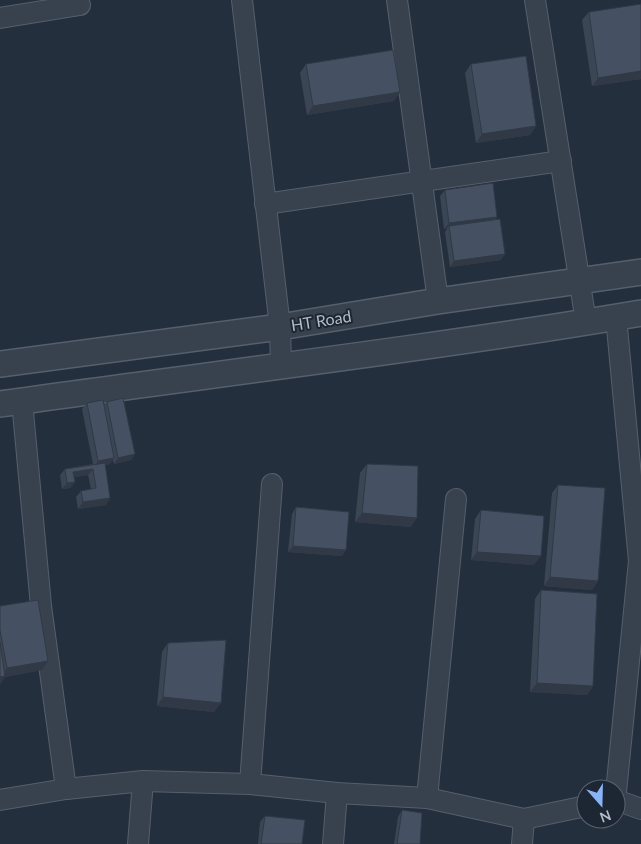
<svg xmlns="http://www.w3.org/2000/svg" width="641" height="844" font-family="Lato,sans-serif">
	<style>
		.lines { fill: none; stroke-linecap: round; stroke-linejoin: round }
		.minor-casing { stroke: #565f6c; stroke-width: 22 }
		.tertiary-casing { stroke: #565f6c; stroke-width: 28 }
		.minor { stroke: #38414e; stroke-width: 20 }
		.tertiary { stroke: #38414e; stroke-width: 25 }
		.wall { fill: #3b4654 }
		.shaded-wall { fill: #303945 }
		.building { fill: #455162; stroke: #303945 }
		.labels { text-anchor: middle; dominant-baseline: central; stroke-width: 4; stroke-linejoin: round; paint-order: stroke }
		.street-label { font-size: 16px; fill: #b4bcc9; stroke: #1d2633 }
	</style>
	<rect width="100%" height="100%" fill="#242f3e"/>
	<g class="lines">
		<defs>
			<g id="minor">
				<polyline points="242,0 280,327 281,366"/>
				<polyline points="397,0 438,301"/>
				<polyline points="535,0 586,322"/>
				<polyline points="0,18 80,5"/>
				<polyline points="265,204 561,161"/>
				<polyline points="22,401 41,606 66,789"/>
				<polyline points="250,784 272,484"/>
				<polyline points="616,792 639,561 616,317"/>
				<polyline points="427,798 456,499"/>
				<polyline points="0,800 66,789 143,781 250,784 337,793 427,798 524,819 522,844"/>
				<polyline points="616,800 641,809"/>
				<polyline points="524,819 586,806"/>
				<polyline points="138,844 143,781"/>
				<polyline points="333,844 337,793"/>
			</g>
			<g id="tertiary">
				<polyline points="0,364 280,327 438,301 641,272"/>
				<path d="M0,404c214,-30 428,-55 641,-91"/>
			</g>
		</defs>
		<use href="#minor" class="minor-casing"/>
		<use href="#tertiary" class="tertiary-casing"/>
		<use href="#minor" class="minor"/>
		<use href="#tertiary" class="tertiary"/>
	</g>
	<g class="wall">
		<polygon points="589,12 641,79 592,86 582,20"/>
		<polygon points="306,64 400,92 394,101 307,115 300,73"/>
		<polygon points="471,64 536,126 530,135 476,143 465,73"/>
		<polygon points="445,190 497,217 495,220 501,260 450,267 445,232 447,229 444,229 440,196"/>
		<polygon points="107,402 135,454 131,460 114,464 113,460 110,464 105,465 110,498 106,505 78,509 76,497 81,491 91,489 88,475 74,477 75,482 70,488 62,489 60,475 65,469 93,464 82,409 87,403 104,405"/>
		<polygon points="367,464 411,527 355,522 360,473"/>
		<polygon points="558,485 598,581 592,590 544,586 552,493"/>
		<polygon points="296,507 346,550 342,556 288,552 292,514"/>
		<polygon points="481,510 534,565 471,560 475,519"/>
		<polygon points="541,590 593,686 587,695 530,692 535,599"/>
		<polygon points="0,606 48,661 42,670 5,677 0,684"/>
		<polygon points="168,643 214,712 157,706 162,652"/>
		<polygon points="402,810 420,844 394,844 398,817"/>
		<polygon points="265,816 302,844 258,844 260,822"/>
	</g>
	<g class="shaded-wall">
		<polygon points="641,71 641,79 592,86 598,78"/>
		<polygon points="400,92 394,101 307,115 313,106"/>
		<polygon points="536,126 530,135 476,143 482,134"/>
		<polygon points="497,217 493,223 449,226 447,229 444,229 449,223"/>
		<polygon points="505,254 501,260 450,267 454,261"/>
		<polygon points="135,454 131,460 114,464 118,458"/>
		<polygon points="114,458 110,464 94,467 98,461"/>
		<polygon points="93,469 88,475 69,478 73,472"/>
		<polygon points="75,482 70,488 62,489 67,483"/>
		<polygon points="110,498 106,505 78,509 83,502"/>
		<polygon points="362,513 417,518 411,527 355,522"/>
		<polygon points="293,546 346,550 342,556 288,552"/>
		<polygon points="477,552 541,556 534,565 471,560"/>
		<polygon points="550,577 598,581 592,590 544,586"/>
		<polygon points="48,661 42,670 5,677 0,684 0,677 7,668"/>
		<polygon points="537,683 593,686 587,695 530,692"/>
		<polygon points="163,697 221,703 214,712 157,706"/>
	</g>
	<g class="building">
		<polygon points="641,4 641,71 598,78 589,12"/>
		<polygon points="393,50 400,92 313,106 306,64"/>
		<polygon points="526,56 536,126 482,134 471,64"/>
		<polygon points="493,183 497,217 449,223 445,190"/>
		<polygon points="500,219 505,254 454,261 449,226"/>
		<polygon points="123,398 135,454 118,458 107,402"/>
		<polygon points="103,400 114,458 98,461 87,403"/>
		<polygon points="105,463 110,498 83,502 81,491 96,488 93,469 73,472 75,482 67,483 65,469"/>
		<polygon points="367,464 418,466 417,518 362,513"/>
		<polygon points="558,485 605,488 598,581 550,577"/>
		<polygon points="296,507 349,512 346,550 293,546"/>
		<polygon points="481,510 544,516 541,556 477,552"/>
		<polygon points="541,590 597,594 593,686 537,683"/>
		<polygon points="38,600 48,661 7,668 0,630 0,606"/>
		<polygon points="226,640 221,703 163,697 168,643"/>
		<polygon points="0,642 5,676 0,677"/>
		<polygon points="402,810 422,813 420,844 397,844"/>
		<polygon points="265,816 305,820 302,844 261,844"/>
	</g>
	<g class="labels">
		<g class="street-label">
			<text transform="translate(321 320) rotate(-9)">HT Road</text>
		</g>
	</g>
	<g transform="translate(601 804) rotate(160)"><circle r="24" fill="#1d2633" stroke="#59626f"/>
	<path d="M0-4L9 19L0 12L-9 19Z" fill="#8ab4f8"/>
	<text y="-8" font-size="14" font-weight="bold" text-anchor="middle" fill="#b4bcc9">N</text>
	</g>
</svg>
